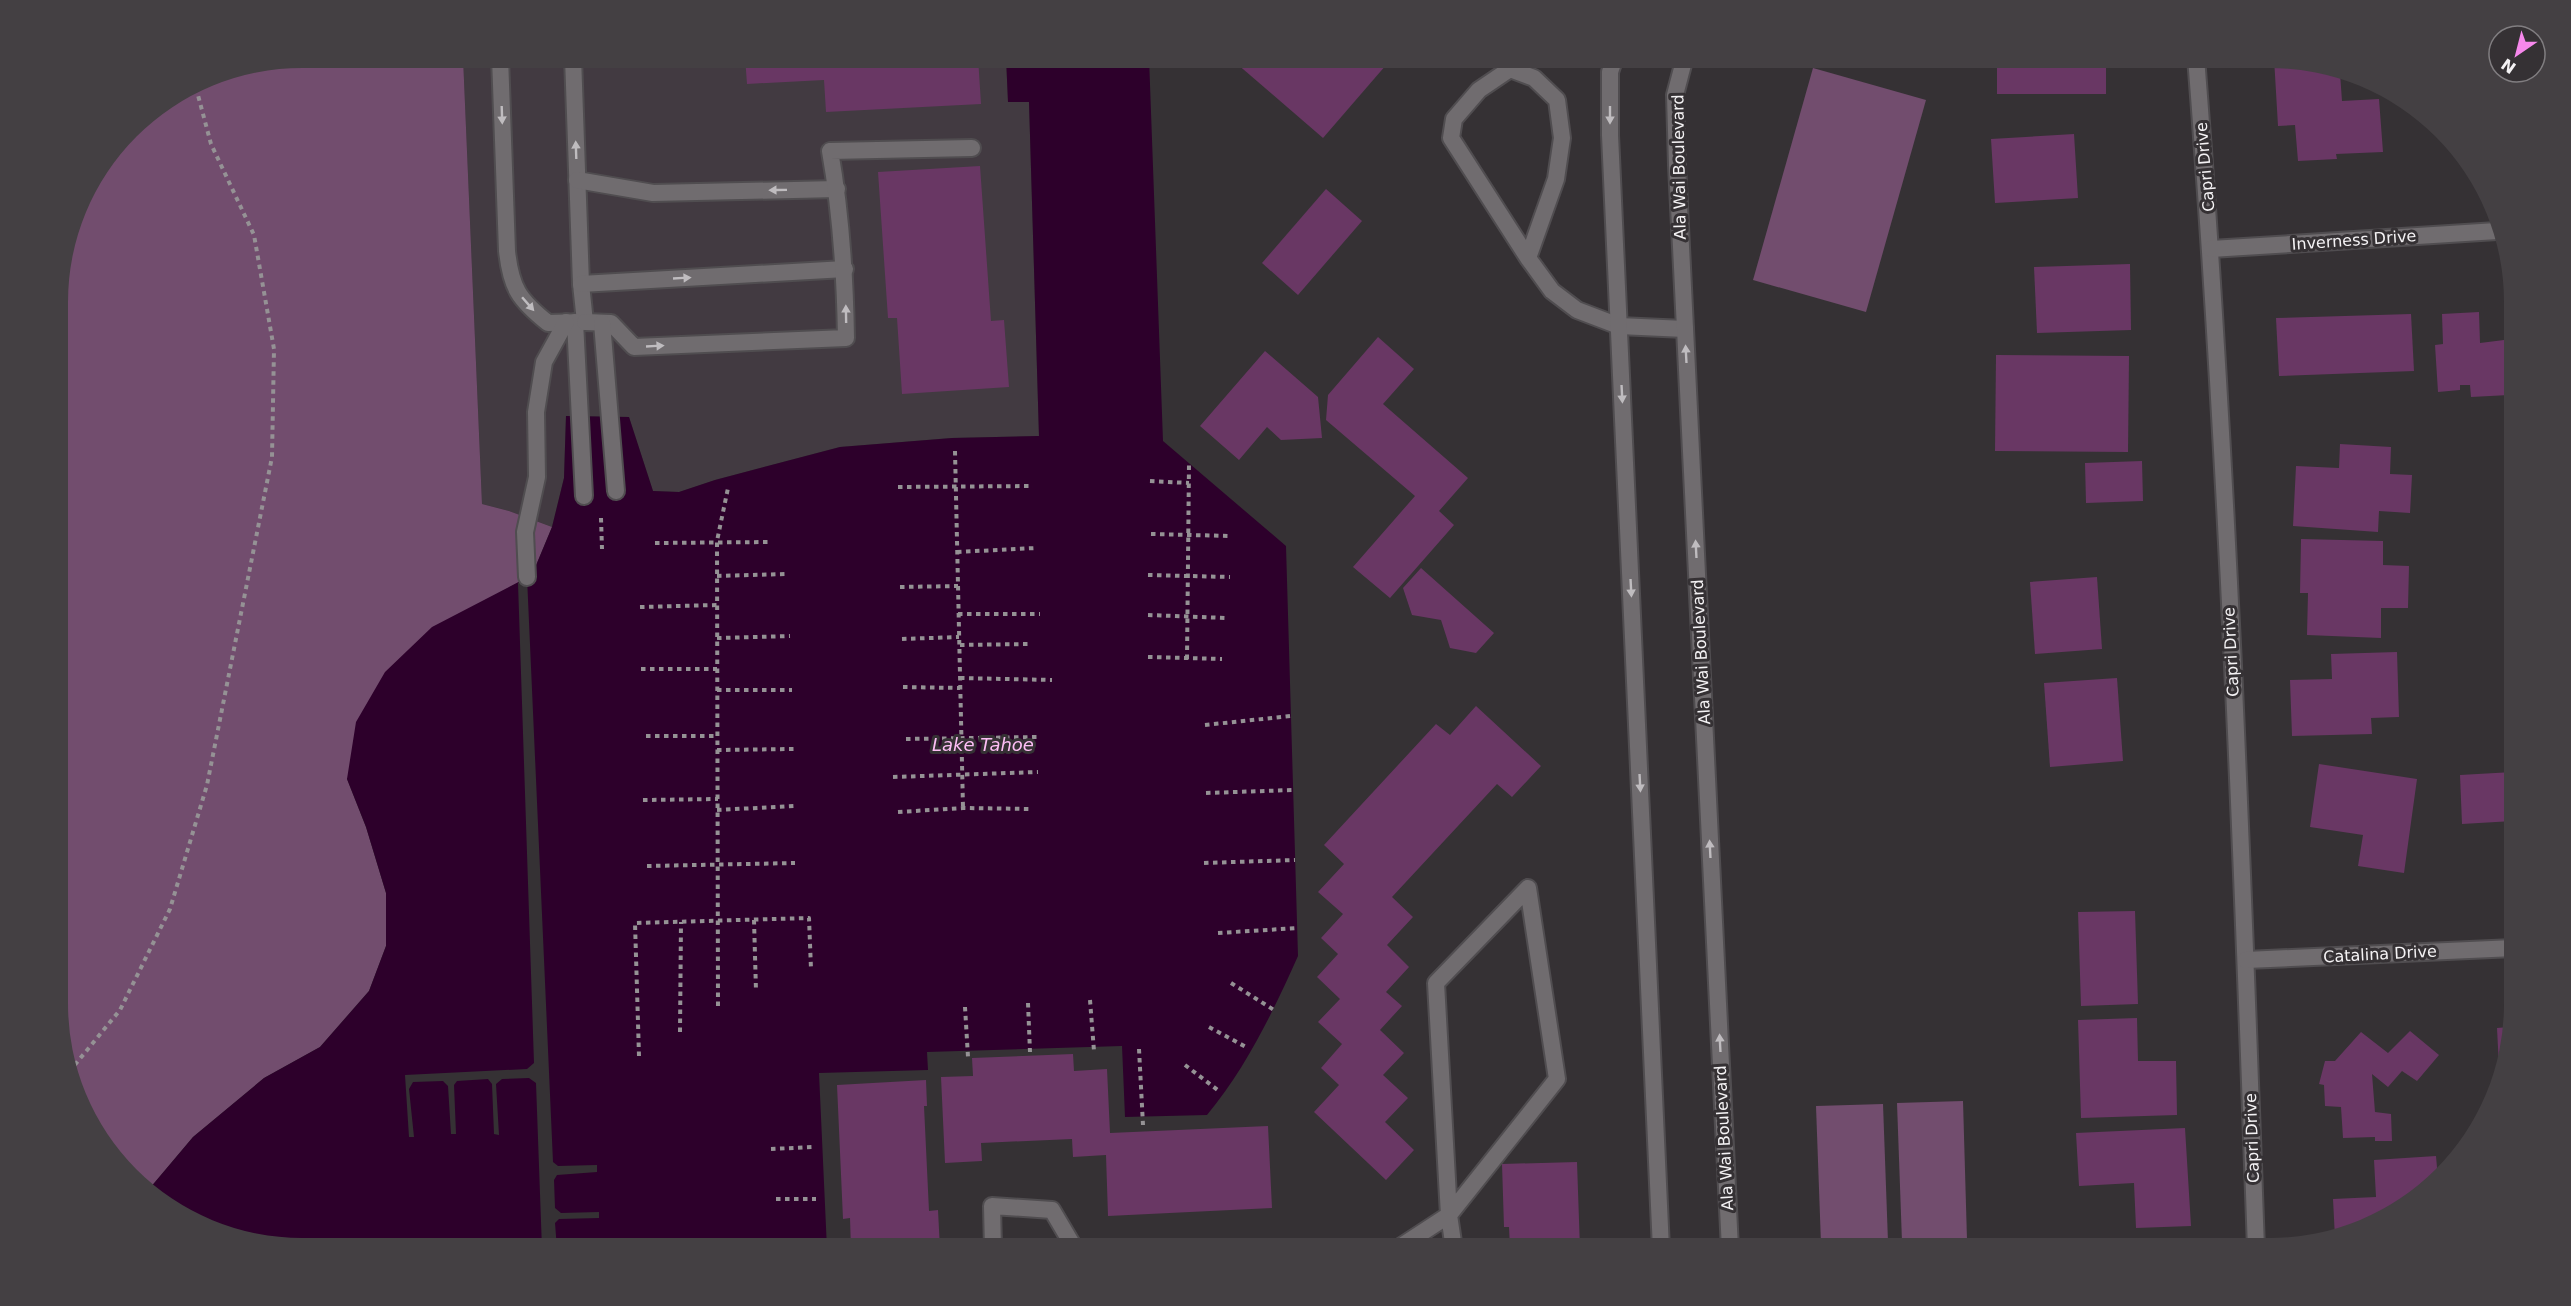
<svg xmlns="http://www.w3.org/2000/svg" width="2571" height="1306" font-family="'DejaVu Sans',sans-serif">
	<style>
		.built { fill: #423a41 }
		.green { fill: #724d6e }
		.water { fill: #2d002b }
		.pier { fill: #353134 }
		.building { fill: #693764 }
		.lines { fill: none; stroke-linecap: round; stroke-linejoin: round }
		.service-casing { stroke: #504d50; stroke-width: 20 }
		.minor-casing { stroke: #504d50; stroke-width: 20 }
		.path { stroke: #959295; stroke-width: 4; stroke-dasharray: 4.5 4.5; stroke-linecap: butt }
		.service { stroke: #706c6f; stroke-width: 16 }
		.minor { stroke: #706c6f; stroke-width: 16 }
		.oneway { fill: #bfbcbf }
		.labels { text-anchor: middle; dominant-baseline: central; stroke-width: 6; stroke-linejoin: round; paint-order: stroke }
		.street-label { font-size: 16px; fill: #f4f2f4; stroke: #353134 }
		.water-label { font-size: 18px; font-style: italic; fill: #fdbef5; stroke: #353134 }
	</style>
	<rect width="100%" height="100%" fill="#353134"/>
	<polygon class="built" points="463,57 1006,57 1008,101 1029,101 1039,436 952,438 840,447 715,480 679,492 653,491 629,417 566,416 564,478 552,527 509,511 482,504"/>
	<g class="green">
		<polygon points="302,57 463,57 482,504 509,511 552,527 532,575 488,599 347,779 366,827 386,893 386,946 369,991 320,1047 264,1078 193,1137 150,1188 107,1153 76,1098 59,1037 58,285 82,194 140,118 208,76"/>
		<polygon points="1813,68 1926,100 1866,312 1753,280"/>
		<polygon points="1963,1101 1967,1240 1902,1242 1897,1103"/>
		<polygon points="1883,1104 1888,1242 1821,1244 1816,1106"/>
	</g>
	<g class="water">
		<path d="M1006,57h143l14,384 123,105 12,410c-25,56 -52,112 -91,159l-82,2 -3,-71 -195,6 1,18 -109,3 8,176h-525l-108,-25 -44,-36 43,-51 71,-59 56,-31 49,-56 17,-45v-53l-20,-66 -19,-48 9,-57 29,-50 47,-45 100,-52 20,-48 12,-49 2,-62 63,1 24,74 26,1 36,-12 125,-33 112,-9 87,-2 -10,-334h-21z"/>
		<polygon points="2513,530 2513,606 2504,544"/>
	</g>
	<polygon class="pier" points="527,577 553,1162 558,1166 597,1165 597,1172 557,1175 554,1180 555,1208 561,1213 599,1212 599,1218 559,1219 555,1223 557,1249 542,1249 536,1083 529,1078 502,1079 496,1084 499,1135 494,1134 492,1084 488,1079 457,1081 454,1085 456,1134 451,1134 448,1086 443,1081 413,1082 409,1089 414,1137 409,1137 405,1075 527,1069 534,1063 518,583"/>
	<g class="building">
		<polygon points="745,57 978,57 981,104 826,112 824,80 747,84"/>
		<polygon points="1229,57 1393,57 1323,138"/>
		<rect x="1997" y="57" width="109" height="37"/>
		<polygon points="2274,58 2340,73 2342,101 2379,99 2383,152 2336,154 2337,159 2298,161 2295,125 2278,126"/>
		<polygon points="2074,134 2078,198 1995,203 1991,139"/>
		<polygon points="980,166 991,321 1004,320 1009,387 902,394 897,318 888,318 878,172"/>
		<polygon points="1326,189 1362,221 1298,295 1262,263"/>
		<polygon points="2130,264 2131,330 2037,333 2034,267"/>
		<polygon points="2479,312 2480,343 2512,339 2512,375 2508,375 2509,395 2471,397 2470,385 2460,385 2460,390 2438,392 2435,345 2443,344 2442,314"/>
		<polygon points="2411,314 2414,371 2279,376 2276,318"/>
		<polygon points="1378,337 1414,369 1383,404 1468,478 1439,511 1454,525 1390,598 1353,567 1415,496 1326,420 1328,395"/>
		<polygon points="1265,351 1318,397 1322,438 1281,440 1267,427 1239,460 1200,426"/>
		<polygon points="1996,355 2129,356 2128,452 1995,451"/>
		<polygon points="2340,444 2391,447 2390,474 2412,475 2410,513 2379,511 2378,532 2293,526 2296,466 2339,468"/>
		<polygon points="2142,461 2143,501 2086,503 2085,463"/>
		<polygon points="2301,539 2383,541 2383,565 2409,566 2408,608 2381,608 2381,638 2307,635 2308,593 2300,593"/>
		<polygon points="1421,568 1494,633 1476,653 1450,648 1441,620 1412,615 1403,588"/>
		<polygon points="2097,577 2102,649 2035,654 2030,582"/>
		<polygon points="2397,652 2399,717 2371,718 2372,734 2292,736 2290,680 2332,679 2331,654"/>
		<polygon points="2117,678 2123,761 2050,767 2044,683"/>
		<polygon points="1476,706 1541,766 1512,797 1497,784 1392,897 1413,917 1387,945 1409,967 1386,992 1402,1006 1380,1030 1404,1053 1383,1075 1408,1098 1385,1122 1414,1150 1386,1180 1314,1112 1339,1085 1321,1068 1342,1044 1318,1022 1340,999 1317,977 1338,954 1321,938 1343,914 1318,892 1344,864 1324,845 1436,724 1450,735"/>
		<polygon points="2319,764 2417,779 2404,873 2358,866 2363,835 2310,827"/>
		<polygon points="2513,772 2513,821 2462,824 2460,775"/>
		<polygon points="2135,911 2138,1004 2081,1006 2078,912"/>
		<polygon points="2137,1018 2138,1061 2176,1061 2177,1115 2081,1118 2078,1020"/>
		<polygon points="2509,1027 2499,1067 2497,1028"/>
		<polygon points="2410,1031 2439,1055 2417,1081 2402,1071 2388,1087 2372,1074 2375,1112 2391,1114 2392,1141 2375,1141 2375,1137 2343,1138 2341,1107 2325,1106 2324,1085 2319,1084 2325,1061 2335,1061 2361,1032 2388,1053"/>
		<polygon points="1073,1054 1074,1071 1107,1069 1110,1133 1268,1126 1272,1208 1108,1216 1106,1155 1073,1157 1072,1139 981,1143 982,1161 945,1163 941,1077 973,1076 972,1058"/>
		<polygon points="926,1080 927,1106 924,1106 929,1211 938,1210 940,1249 851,1249 850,1218 843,1219 837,1085"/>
		<polygon points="2185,1128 2191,1226 2136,1228 2134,1183 2079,1186 2076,1133"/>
		<polygon points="2436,1156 2438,1179 2406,1208 2348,1236 2335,1238 2333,1199 2376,1197 2374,1160"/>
		<polygon points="1577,1162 1580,1249 1510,1249 1509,1227 1504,1227 1502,1164"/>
		<polygon points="2185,1238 2185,1249 2091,1249 2090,1241"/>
	</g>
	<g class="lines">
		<defs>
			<g id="service">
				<path d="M500,57l7,194c4,37 12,49 41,72l37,-1 -4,-38 -8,-227"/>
				<polyline points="577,180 653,193 837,189"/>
				<polyline points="1528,258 1556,179 1562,138 1557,100 1534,78 1510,69 1479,90 1454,119 1451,138 1528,258 1552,291 1577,310 1619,326 1685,329"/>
				<polyline points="581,284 845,269"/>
				<polyline points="575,322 584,496"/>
				<path d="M585,322l26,1 23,24 212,-9c-1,-63 -5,-125 -16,-187l142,-3"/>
				<polyline points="602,323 616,491"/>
				<polyline points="527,577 525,532 537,477 536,412 544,362 566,322"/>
				<polyline points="993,1249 992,1206 1052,1210 1075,1249"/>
				<polyline points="1397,1249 1449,1215 1557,1079 1528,888 1436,983 1449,1215 1454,1249"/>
			</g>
			<g id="minor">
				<polyline points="1615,57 1610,72 1610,135 1661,1249"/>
				<polyline points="1685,57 1675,95 1677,165 1730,1249"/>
				<path d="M2196,57c31,396 46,794 60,1192"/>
				<polyline points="2211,249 2497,231"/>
				<polyline points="2246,960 2514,948"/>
			</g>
		</defs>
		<use href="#service" class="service-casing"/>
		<use href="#minor" class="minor-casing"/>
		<g class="path">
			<polyline points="955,451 963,808"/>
			<polyline points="1150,481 1189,483"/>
			<polyline points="898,487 1033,486"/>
			<polyline points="601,518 602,549"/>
			<polyline points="1151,534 1230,536"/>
			<polyline points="655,543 769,542"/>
			<polyline points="957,552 1036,548"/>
			<polyline points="1148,575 1230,577"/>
			<polyline points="717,576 785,574"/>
			<polyline points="900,587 958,586"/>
			<polyline points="640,607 717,605"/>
			<polyline points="958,614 1040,614"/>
			<polyline points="1148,615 1227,618"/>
			<polyline points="717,638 790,636"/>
			<polyline points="902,639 959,637"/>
			<polyline points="960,645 1028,644"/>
			<polyline points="1148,657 1222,659"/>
			<polyline points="1187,659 1189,464"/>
			<polyline points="641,669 717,669"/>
			<polyline points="960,678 1052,680"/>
			<polyline points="903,687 960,688"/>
			<polyline points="717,690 792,690"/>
			<polyline points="1205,725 1291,716"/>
			<polyline points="646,736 717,736"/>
			<polyline points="906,739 1037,737"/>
			<polyline points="717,750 794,749"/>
			<polyline points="893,777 1038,772"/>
			<polyline points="1206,793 1293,790"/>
			<polyline points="643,800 718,799"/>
			<polyline points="717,810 795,806"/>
			<polyline points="898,812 963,808 1032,809"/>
			<polyline points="1204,863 1295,860"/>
			<polyline points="647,866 795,863"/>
			<polyline points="754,920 756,991"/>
			<polyline points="1218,933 1298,928"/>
			<polyline points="1231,983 1274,1010"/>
			<polyline points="1090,1000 1094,1051"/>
			<polyline points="1028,1003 1030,1052"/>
			<polyline points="718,1006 717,541 728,488"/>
			<polyline points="965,1007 968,1057"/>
			<polyline points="1209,1027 1246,1047"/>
			<polyline points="680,1032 681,922"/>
			<polyline points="1139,1049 1143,1125"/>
			<polyline points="639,1056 635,923 809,918 811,969"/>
			<polyline points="1185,1065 1219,1091"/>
			<polyline points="69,1072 120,1010 170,909 207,785 272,457 274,349 254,235 211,144 195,84"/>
			<polyline points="771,1149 814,1147"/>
			<polyline points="776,1199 816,1199"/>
		</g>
		<use href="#service" class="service"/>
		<use href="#minor" class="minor"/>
	</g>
	<defs><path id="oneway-solid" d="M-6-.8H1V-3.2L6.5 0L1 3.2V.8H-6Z" transform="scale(1.5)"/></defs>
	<g class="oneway">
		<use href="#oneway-solid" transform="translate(502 115) rotate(88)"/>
		<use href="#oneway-solid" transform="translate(1610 115) rotate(90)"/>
		<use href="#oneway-solid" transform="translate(576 150) rotate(-92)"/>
		<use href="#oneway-solid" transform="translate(778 190) rotate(179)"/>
		<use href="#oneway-solid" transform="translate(682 278) rotate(-3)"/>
		<use href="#oneway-solid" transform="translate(528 304) rotate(49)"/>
		<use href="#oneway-solid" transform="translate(846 314) rotate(-91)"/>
		<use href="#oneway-solid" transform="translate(655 346) rotate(-3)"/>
		<use href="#oneway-solid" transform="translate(1686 354) rotate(-93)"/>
		<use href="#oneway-solid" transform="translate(1622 394) rotate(87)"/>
		<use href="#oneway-solid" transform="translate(1696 549) rotate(-93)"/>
		<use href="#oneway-solid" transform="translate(1631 588) rotate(87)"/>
		<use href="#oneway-solid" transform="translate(1640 783) rotate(87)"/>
		<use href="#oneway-solid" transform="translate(1710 849) rotate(-93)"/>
		<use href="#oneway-solid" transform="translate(1720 1043) rotate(-93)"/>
	</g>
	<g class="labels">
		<g class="street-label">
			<text transform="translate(1679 167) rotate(-91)">Ala Wai Boulevard</text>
			<text transform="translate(2205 167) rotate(-95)">Capri Drive</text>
			<text transform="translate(2354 240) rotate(-4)">Inverness Drive</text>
			<text transform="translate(1701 652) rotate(-93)">Ala Wai Boulevard</text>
			<text transform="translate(2231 652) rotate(-93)">Capri Drive</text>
			<text transform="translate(2380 954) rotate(-3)">Catalina Drive</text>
			<text transform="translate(1724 1138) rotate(-93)">Ala Wai Boulevard</text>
			<text transform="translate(2252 1138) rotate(-92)">Capri Drive</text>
		</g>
		<g class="water-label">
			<text x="983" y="744">Lake Tahoe</text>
		</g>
	</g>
	<path d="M0 0H2571V1306H0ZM302 68H2270A234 234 0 0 1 2504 302V1004A234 234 0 0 1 2270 1238H302A234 234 0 0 1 68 1004V302A234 234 0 0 1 302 68Z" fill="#444043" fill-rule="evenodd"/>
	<g transform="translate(2517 54) rotate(215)"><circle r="28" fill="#353134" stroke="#817e81" stroke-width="1.5"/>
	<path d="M0-4.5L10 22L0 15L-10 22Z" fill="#f788ec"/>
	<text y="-9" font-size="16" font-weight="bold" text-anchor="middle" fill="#f4f2f4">N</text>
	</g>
</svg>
